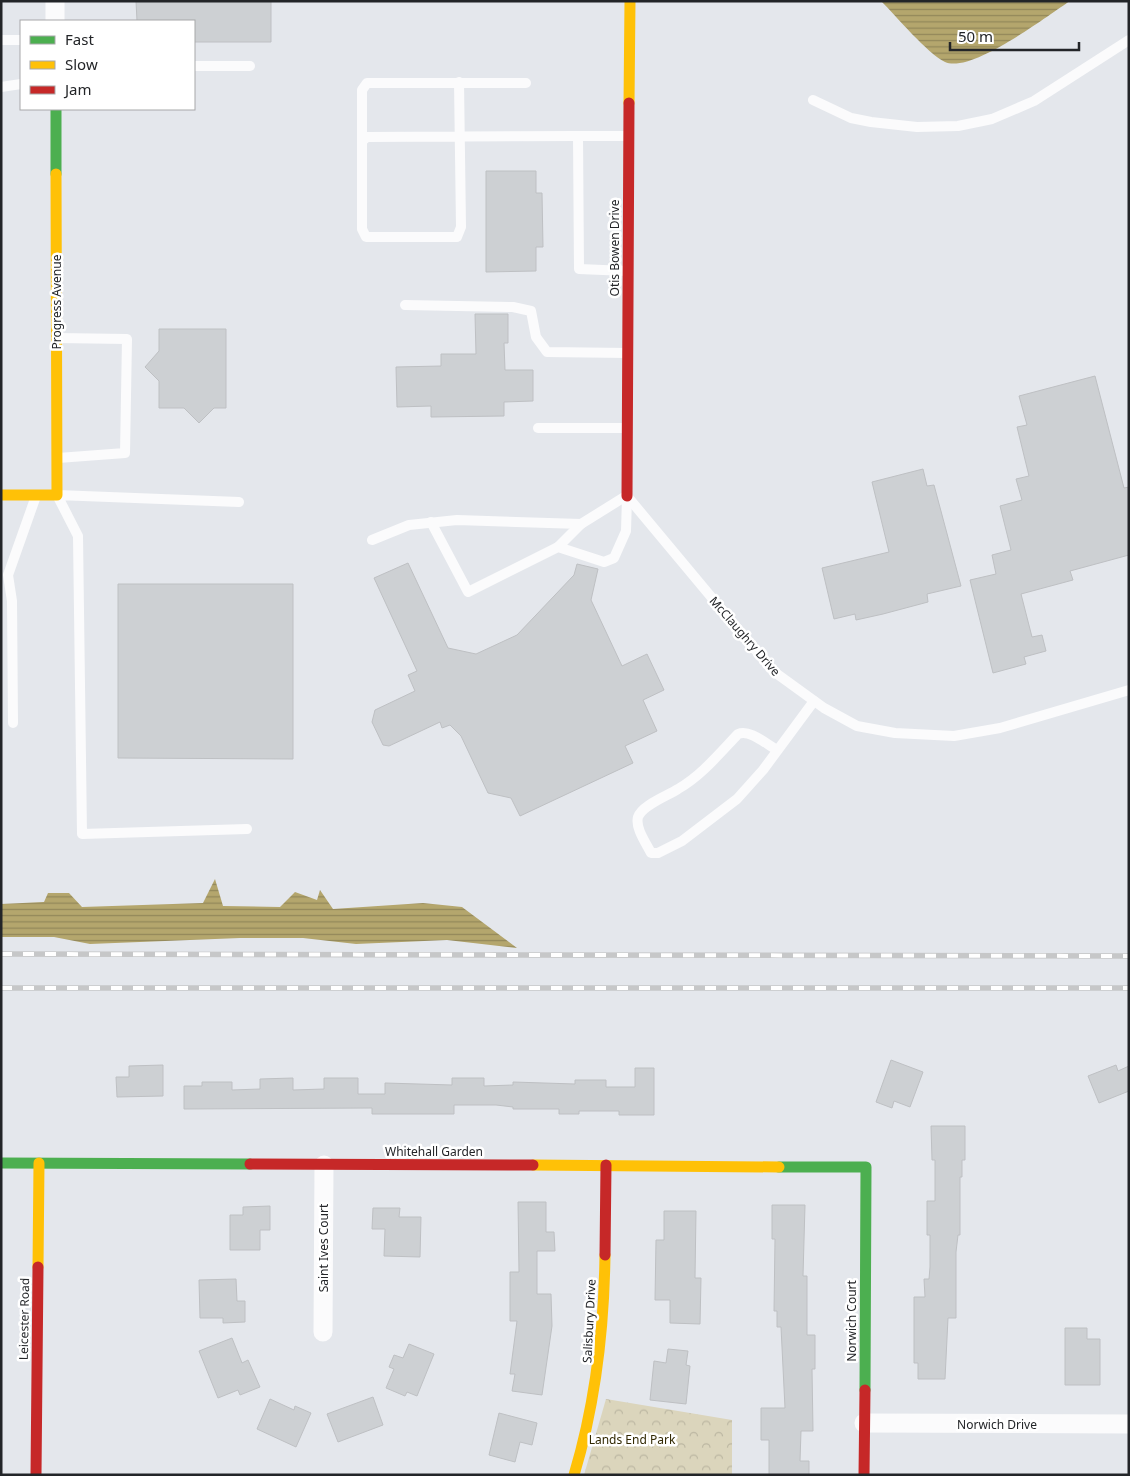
<svg xmlns="http://www.w3.org/2000/svg" width="1130" height="1476" font-family="'Noto Sans',sans-serif">
	<style>
		.park { fill: url(#park-crowns) }
		.water { fill: url(#water-rules) }
		.building { fill: #cdd0d3; stroke: #bec0c3 }
		.lines { fill: none; stroke-linecap: round; stroke-linejoin: round }
		.lane { stroke: #fbfbfc; stroke-width: 10 }
		.street { stroke: #fbfbfc; stroke-width: 19 }
		.fast { stroke: #4caf50; stroke-width: 11 }
		.slow { stroke: #ffc107; stroke-width: 11 }
		.jam { stroke: #c62828; stroke-width: 11 }
		.rail-casing { stroke: #c6c7c8; stroke-width: 5.5 }
		.rail { stroke: #fff; stroke-width: 4; stroke-dasharray: 11; stroke-linecap: butt }
		.labels { text-anchor: middle; dominant-baseline: central; stroke-width: 5; stroke-linejoin: round; paint-order: stroke }
		.street-label { font-size: 12px; fill: #232528; stroke: #fff }
		.park-label { font-size: 12px; fill: #322903; stroke: #fff }
	</style>
	<defs>
		<pattern id="park-crowns" width="20" height="18" patternUnits="userSpaceOnUse" patternTransform="scale(1.25)"><rect width="20" height="18" fill="#dbd5bc"/><path d="M2 6a3 3 0 1 1 6 0M12 15a3 3 0 1 1 6 0" fill="none" stroke="#bcb7a2"/></pattern>
		<pattern id="water-rules" width="6" height="5" patternUnits="userSpaceOnUse" patternTransform="scale(1.25)"><rect width="6" height="5" fill="#b4a66d"/><path d="M0 2.5h6" fill="none" stroke="#92875a"/></pattern>
	</defs>
	<rect width="100%" height="100%" fill="#e4e7ec"/>
	<polygon class="park" points="606,1399 732,1420 732,1475 584,1475"/>
	<g class="water">
		<path d="M881,1h189c-23,15 -99,73 -125,61 -18,-9 -48,-45 -64,-61z"/>
		<polygon points="215,879 223,906 280,907 295,892 317,900 320,890 333,909 423,903 462,907 517,948 447,940 356,944 303,938 240,938 90,944 54,937 1,937 1,904 44,902 48,893 69,893 82,907 203,903"/>
	</g>
	<g class="building">
		<polygon points="136,1 271,1 271,42 194,42 194,21 137,21"/>
		<polygon points="486,171 536,171 536,193 542,193 543,247 536,247 536,271 486,272"/>
		<polygon points="475,314 508,314 508,343 504,343 505,370 533,370 533,401 504,402 504,416 431,417 431,406 397,407 396,367 441,366 441,354 476,354"/>
		<polygon points="159,329 226,329 226,408 214,408 199,423 184,408 159,408 159,381 145,367 159,351"/>
		<polygon points="1095,376 1124,488 1129,487 1129,555 1070,571 1073,580 1021,594 1032,637 1042,635 1046,651 1024,657 1026,664 993,673 970,580 996,574 992,555 1011,550 1000,506 1022,500 1016,479 1029,476 1017,427 1027,425 1019,396"/>
		<polygon points="923,469 927,486 934,485 961,586 927,594 928,602 883,614 856,620 855,614 834,619 822,568 889,552 872,482"/>
		<polygon points="408,563 448,648 476,654 517,635 574,575 577,564 598,569 591,600 622,666 647,654 664,690 643,700 657,731 625,746 633,763 520,816 511,798 488,793 461,736 450,725 442,728 440,722 389,746 383,745 372,722 375,710 415,691 408,675 417,671 374,578"/>
		<polygon points="118,584 293,584 293,759 118,758"/>
		<polygon points="891,1060 923,1072 910,1107 894,1101 892,1108 876,1102"/>
		<polygon points="163,1065 163,1096 117,1097 116,1077 129,1077 129,1066"/>
		<polygon points="1116,1065 1118,1071 1129,1066 1129,1091 1099,1103 1088,1076"/>
		<polygon points="635,1068 654,1068 654,1115 619,1115 619,1111 579,1111 579,1114 559,1114 559,1109 513,1109 513,1107 496,1105 454,1105 454,1114 372,1114 372,1108 184,1109 184,1086 202,1086 202,1082 232,1082 232,1090 260,1089 260,1079 293,1078 293,1090 324,1089 324,1078 358,1078 358,1094 385,1094 385,1083 452,1085 452,1078 484,1078 484,1086 513,1085 513,1082 575,1084 575,1080 606,1080 606,1087 635,1087"/>
		<polygon points="931,1126 965,1126 965,1160 962,1160 962,1177 960,1177 960,1235 958,1235 956,1252 956,1318 948,1318 945,1379 918,1379 918,1363 914,1363 914,1297 925,1297 924,1279 929,1279 930,1267 930,1235 927,1235 927,1201 935,1201 935,1160 932,1160"/>
		<polygon points="518,1202 546,1202 546,1232 554,1232 555,1251 537,1251 537,1294 551,1294 552,1326 542,1395 512,1391 515,1374 510,1374 517,1321 510,1321 510,1272 519,1272"/>
		<polygon points="772,1205 805,1205 803,1276 807,1276 807,1335 815,1335 815,1369 812,1369 813,1431 801,1431 800,1461 809,1461 809,1475 769,1475 769,1440 761,1440 761,1408 785,1408 781,1327 777,1327 777,1311 774,1311 775,1239 772,1239"/>
		<polygon points="270,1206 270,1230 260,1230 260,1250 230,1250 230,1215 243,1215 243,1207"/>
		<polygon points="373,1208 400,1208 399,1217 421,1217 420,1257 384,1256 385,1229 372,1229"/>
		<polygon points="664,1211 696,1211 695,1278 701,1278 700,1324 670,1323 670,1300 655,1300 656,1240 664,1240"/>
		<polygon points="236,1279 237,1301 245,1301 245,1322 223,1323 223,1318 200,1318 199,1280"/>
		<polygon points="1065,1328 1087,1328 1087,1339 1100,1339 1100,1385 1065,1385"/>
		<polygon points="232,1338 242,1363 248,1360 260,1387 240,1395 238,1390 218,1398 199,1351"/>
		<polygon points="409,1344 434,1354 417,1396 407,1392 405,1396 386,1388 394,1369 389,1367 394,1355 403,1358"/>
		<polygon points="668,1349 688,1351 686,1365 690,1366 686,1404 650,1400 654,1361 666,1363"/>
		<polygon points="373,1397 383,1425 338,1442 327,1414"/>
		<polygon points="270,1399 294,1410 295,1406 311,1413 296,1447 257,1429"/>
		<polygon points="499,1413 537,1423 532,1445 520,1442 515,1462 489,1455"/>
	</g>
	<g class="lines">
		<g class="lane">
			<polyline points="1,40 21,40"/>
			<polyline points="194,66 250,66"/>
			<polyline points="459,82 461,227 457,237 366,237 362,229 362,141 367,137 578,136"/>
			<polyline points="1,87 21,84"/>
			<polyline points="813,100 851,118 871,122 917,127 958,126 992,119 1034,101 1129,40"/>
			<polyline points="362,141 362,90 367,83 526,83"/>
			<polyline points="627,271 579,269 578,136 628,136"/>
			<polyline points="405,305 513,307 531,311 536,337 547,352 627,353"/>
			<polyline points="57,338 127,339 125,453 58,458"/>
			<polyline points="538,428 626,428"/>
			<polyline points="627,496 773,671 824,708 857,726 895,733 954,736 1000,728 1129,690"/>
			<polyline points="239,502 57,495 78,536 82,834 247,829"/>
			<polyline points="431,522 468,592 558,547 604,562 614,558 626,531 627,497"/>
			<polyline points="372,540 409,525 457,520 581,524 626,496"/>
			<polyline points="558,547 581,524"/>
			<polyline points="13,723 12,601 8,575 36,496"/>
			<path d="M777,750c-11,-6 -27,-21 -39,-16 -19,20 -37,42 -60,55 -11,7 -36,16 -40,28 -3,11 8,26 13,36h7l24,-12 55,-42 26,-29 51,-69"/>
		</g>
		<g class="street">
			<polyline points="55,1 55,21"/>
			<polyline points="323,1332 324,1165"/>
			<polyline points="864,1423 1129,1424"/>
		</g>
		<g class="fast">
			<polyline points="56,109 56,174"/>
			<polyline points="1,1163 250,1164"/>
			<polyline points="779,1167 866,1167 865,1390"/>
		</g>
		<g class="slow">
			<polyline points="629,103 630,1"/>
			<polyline points="1,495 57,495 56,174"/>
			<polyline points="533,1165 779,1167"/>
			<polyline points="38,1267 39,1163"/>
			<path d="M574,1475c22,-73 30,-144 31,-220"/>
		</g>
		<g class="jam">
			<polyline points="627,496 629,103"/>
			<polyline points="250,1164 533,1165"/>
			<polyline points="605,1255 606,1165"/>
			<polyline points="36,1475 38,1267"/>
			<polyline points="864,1475 865,1390"/>
		</g>
		<defs>
			<g id="rail">
				<polyline points="1,954 1129,956"/>
				<polyline points="1,988 1129,988"/>
			</g>
		</defs>
		<use href="#rail" class="rail-casing"/>
		<use href="#rail" class="rail"/>
	</g>
	<g class="labels">
		<g class="street-label">
			<text transform="translate(614 248) rotate(-90)">Otis Bowen Drive</text>
			<text transform="translate(56 302) rotate(-90)">Progress Avenue</text>
			<text transform="translate(745 636) rotate(49)">McClaughry Drive</text>
			<text x="434" y="1151">Whitehall Garden</text>
			<text transform="translate(323 1248) rotate(-90)">Saint Ives Court</text>
			<text transform="translate(24 1319) rotate(-89)">Leicester Road</text>
			<text transform="translate(589 1321) rotate(-87)">Salisbury Drive</text>
			<text transform="translate(851 1321) rotate(-90)">Norwich Court</text>
			<text x="997" y="1424">Norwich Drive</text>
		</g>
		<g class="park-label">
			<text x="632" y="1439">Lands End Park</text>
		</g>
	</g>
	<rect width="1130" height="1476" fill="none" stroke="#232528" stroke-width="5"/>
	<rect x="20" y="20" width="175" height="90" fill="#ffffff" stroke="#a7a8a9"/>
	<rect x="30" y="36" width="25" height="8" fill="#4caf50" stroke="#a7a8a9"/>
	<text x="65" y="45" font-size="15" fill="#232528">Fast</text>
	<rect x="30" y="61" width="25" height="8" fill="#ffc107" stroke="#a7a8a9"/>
	<text x="65" y="70" font-size="15" fill="#232528">Slow</text>
	<rect x="30" y="86" width="25" height="8" fill="#c62828" stroke="#a7a8a9"/>
	<text x="65" y="95" font-size="15" fill="#232528">Jam</text>
	<path d="M950 42v8h129v-8" fill="none" stroke="#232528" stroke-width="2.5"/>
	<text x="958" y="42" font-size="15" fill="#232528" stroke="#ffffff" stroke-width="4" paint-order="stroke">50 m</text>
</svg>
